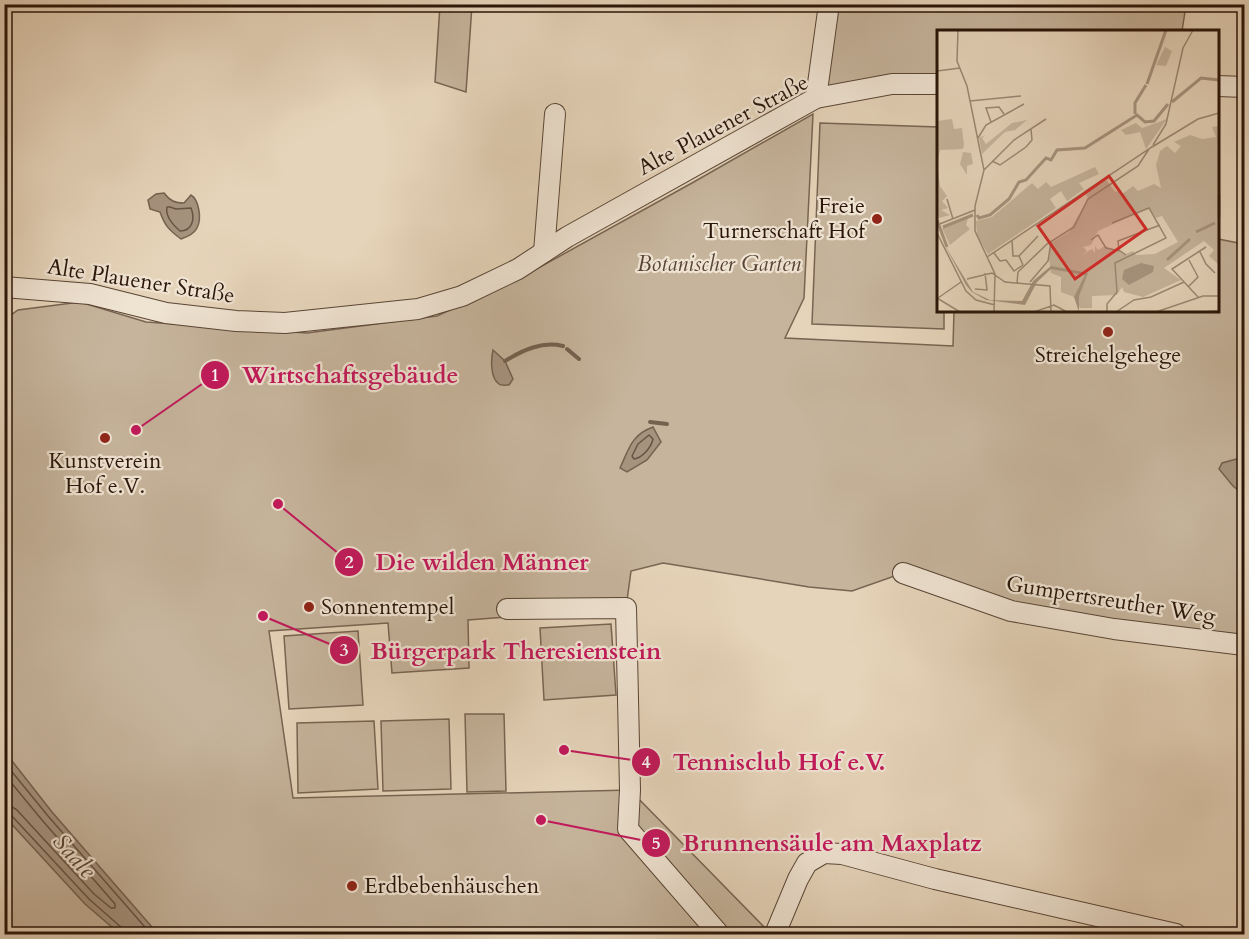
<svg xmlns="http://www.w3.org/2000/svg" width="1249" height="939" font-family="Cardo,serif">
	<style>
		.green { fill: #c6b49c; stroke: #786452; stroke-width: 1.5 }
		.water { fill: #a6937e; stroke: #74614f; stroke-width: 1.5 }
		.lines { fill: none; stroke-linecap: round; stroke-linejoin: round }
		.shore { stroke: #685444; stroke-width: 1.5 }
		.stream { stroke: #74614f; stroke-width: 4 }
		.minor-casing { stroke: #594535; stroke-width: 22 }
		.minor { stroke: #efe3d2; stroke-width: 20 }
		.poi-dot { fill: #8f2418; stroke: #efe3d2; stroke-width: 2 }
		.labels { text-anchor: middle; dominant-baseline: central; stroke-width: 4.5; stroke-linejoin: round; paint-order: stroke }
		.street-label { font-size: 22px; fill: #2a1509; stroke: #efe3d2 }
		.poi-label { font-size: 22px; fill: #2a1509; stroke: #efe3d2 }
		.park-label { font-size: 22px; font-style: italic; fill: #594535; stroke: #efe3d2 }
		.water-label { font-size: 24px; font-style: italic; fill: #5c4738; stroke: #efe3d2 }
		.inset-river { fill: none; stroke: #a6937e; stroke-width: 3 }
		.inset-road { fill: none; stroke: #9b8873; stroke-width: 1.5 }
		.view { fill: #d62828; fill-opacity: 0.15; stroke: #d62828; stroke-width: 3 }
		.inset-edge { fill: none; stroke: #2a1509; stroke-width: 3 }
		.leader { fill: none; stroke: #c2185b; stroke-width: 2 }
		.callout-dot { fill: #c2185b; stroke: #efe3d2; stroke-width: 2 }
		.mark-label { font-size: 18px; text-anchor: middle; font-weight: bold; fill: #fff }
		.callout-label { font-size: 24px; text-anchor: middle; font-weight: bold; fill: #c2185b; stroke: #efe3d2; stroke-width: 4.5; stroke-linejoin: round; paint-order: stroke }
	</style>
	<rect width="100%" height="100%" fill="#e6d4ba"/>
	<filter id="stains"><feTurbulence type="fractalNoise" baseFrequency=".00333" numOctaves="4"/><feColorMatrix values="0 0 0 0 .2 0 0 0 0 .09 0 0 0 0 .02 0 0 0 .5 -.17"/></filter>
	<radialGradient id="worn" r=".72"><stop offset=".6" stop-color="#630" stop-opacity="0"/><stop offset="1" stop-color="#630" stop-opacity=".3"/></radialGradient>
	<g class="green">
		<polygon points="440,5 472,5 466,92 435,82"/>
		<polygon points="835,5 1186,5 1182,31 938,32 938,83 824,86"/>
		<polygon points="813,114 804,298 785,338 953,346 954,311 1218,310 1218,239 1244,244 1244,645 1114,629 903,573 852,591 809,587 663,563 631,571 626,608 468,620 469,668 392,673 388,623 269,631 293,798 630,790 771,934 5,934 4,320 18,310 80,302 146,322 307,333 437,316 522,277 692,183"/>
		<polygon points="820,123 938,127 938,310 944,311 944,329 812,324"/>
		<polygon points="611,624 616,695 544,700 540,628"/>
		<polygon points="358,631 363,705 289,709 284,636"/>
		<polygon points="465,714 504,714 506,791 467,792"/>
		<polygon points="449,719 451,789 383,791 381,721"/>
		<polygon points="374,721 378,789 298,793 297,723"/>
	</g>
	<g class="water">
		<path d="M164,193c6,8 11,10 20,10l7,-8c8,5 11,24 6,33 -3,6 -10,9 -16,11 -12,-9 -16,-13 -21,-27l-10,-3 -2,-9 8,-6z"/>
		<path d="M493,350l12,11 8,18 -4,6c-2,0 -8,1 -10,-1 -9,-6 -8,-25 -6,-34z"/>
		<path d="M653,427l8,15 -14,18 -20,12 -7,-4c9,-19 11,-33 33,-41z"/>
		<polygon points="1244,457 1244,495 1233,486 1219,469 1222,463"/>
		<polygon points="5,752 52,812 158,934 120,934 85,904 5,817"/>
	</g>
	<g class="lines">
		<g class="shore">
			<path d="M167,207h3l6,2 15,-1c4,10 2,23 -11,23 -7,-6 -15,-14 -13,-24z"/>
			<path d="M649,435l4,4c-2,9 -11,19 -19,20l-2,-3 6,-12z"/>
			<polyline points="4,762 48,816 151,934"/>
			<polyline points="4,774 42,820 115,904 115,908 111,908 94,894 17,810 12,807 4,806"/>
			<polyline points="4,813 11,815 89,899 122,928 124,934"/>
		</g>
		<g class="stream">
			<polyline points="567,349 579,359"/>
			<path d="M505,361c18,-11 37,-20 58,-15"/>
			<polyline points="650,422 667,424"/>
		</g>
		<defs>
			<g id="minor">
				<polyline points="1218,86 1244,87"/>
				<polyline points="816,98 829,4"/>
				<polyline points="544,252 555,114"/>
				<polyline points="4,287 90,294 166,313 236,321 285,323 418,309 462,296 518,269 567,237 816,98 892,84 938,84"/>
				<polyline points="903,573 1011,611 1114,629 1244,645"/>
				<polyline points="507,609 626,608 630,790 628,829 719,934"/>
				<polyline points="775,934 798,879 807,863 824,853 842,854 935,879 1176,934"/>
			</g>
		</defs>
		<use href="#minor" class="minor-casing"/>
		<use href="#minor" class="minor"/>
	</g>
	<g class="poi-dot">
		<circle cx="877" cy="219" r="6"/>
		<circle cx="1108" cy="332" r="6"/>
		<circle cx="105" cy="438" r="6"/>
		<circle cx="309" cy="607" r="6"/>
		<circle cx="352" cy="886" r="6"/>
	</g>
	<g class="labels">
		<g class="street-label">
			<text transform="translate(723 125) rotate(-28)">Alte Plauener Straße</text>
			<text transform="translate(141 281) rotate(9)">Alte Plauener Straße</text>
			<text transform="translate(1111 600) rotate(9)">Gumpertsreuther Weg</text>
		</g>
		<g class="poi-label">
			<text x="865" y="206" text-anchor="end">Freie<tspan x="865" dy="25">Turnerschaft Hof</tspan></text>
			<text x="1108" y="355">Streichelgehege</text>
			<text x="105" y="461">Kunstverein<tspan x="105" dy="25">Hof e.V.</tspan></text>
			<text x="321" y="607" text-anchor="start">Sonnentempel</text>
			<text x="364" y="886" text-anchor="start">Erdbebenhäuschen</text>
		</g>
		<g class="park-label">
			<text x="719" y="264">Botanischer Garten</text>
		</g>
		<g class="water-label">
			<text transform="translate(74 856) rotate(48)">Saale</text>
		</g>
	</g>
	<g transform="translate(937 30)">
		<rect width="282" height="282" fill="#e6d4ba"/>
		<path d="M228,17l7,4 -6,15 -10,-1zM15,89l2,10 8,-1 2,17 -1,4 -23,1 -3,13 3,23 7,10 -5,5 6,7 -7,2 9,5 -11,3 -2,-4v-93zM230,89l-21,30 -6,-17 -14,3 -5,-5 15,-7 6,5zM90,90l-12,10 -10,2 -23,22 -3,-16 6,-3 -3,3 4,6 26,-21zM282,96v139l-10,-9 5,-6 -10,-9 -40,27 17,12 -38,17 -19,-5 -2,-5 -5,8 -25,1v12h-12l-6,-11 -13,-5v-15l-10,-4 -2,-14 2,-16 18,-11 19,-34 -4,-7 21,-13 10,14 5,-2 2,4 11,-8 5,5 16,-7 7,4 -5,-23 4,-14 7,-5 8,7 6,-7 -7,-4 16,-7 12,4 14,-2 -4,-10zM212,178l7,10 6,-2 16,26 -23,12 -19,1 -3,-4 -7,3 -21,-8 -7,4 -3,-4v7l-3,-4 -10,6 5,-4 -4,-4 8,-2 7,-14zM26,122l8,1 2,11 -6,2v9l-7,-11zM158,137l4,7 -20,9 5,6 -17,12 -6,-10 -11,8 6,9 -68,46 -11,-18 -1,-15 16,-4 40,-34 6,6 8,-7 5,5zM31,188l-2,7 4,4 -20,16 -8,-17z" fill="#c6b49c" fill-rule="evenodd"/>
		<path d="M7,214l29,48 17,8 32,1 11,-20 18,-15 37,7 -9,23v16l-5,-15 11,-22 -34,-6 -14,13 -12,23 -39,-5 -14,-8 -6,-7zM204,233l13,3 -1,6 -24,13 -7,-6 2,-9z" fill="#a6937e"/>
		<path class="inset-river" d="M210,54l19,-54M235,72l29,-24 18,2M198,84v-11l11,-18M282,165v22M40,185l2,3 11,-3 19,-16 10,-17 7,-2 20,-22 5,2 6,-10 28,-2 52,-33 8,7 9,-1 14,-17M0,190l10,27M6,197l30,-12M259,202l19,-9M230,230l23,-21"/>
		<path class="inset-road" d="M21,0l-1,31 10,25 17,84 -9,36v25l20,43 -1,38M0,41l23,-3M33,71l51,-5M54,92l-5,-14 13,-1 5,7M41,108l8,-13 38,-21M216,115l13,-21 17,-76 10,-18M55,131l8,4 26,-18 6,-7 -1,-11M47,140l30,-30 32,-21M10,169l6,20M0,195l38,-15M0,203l29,58 10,9 19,5M75,210l1,16h6l4,9M154,210l7,-5 8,13 14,3M263,222l6,12 9,9M57,223l6,8 6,-1 8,11 9,-6M189,225l-7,-5 -1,-9 42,-16M82,226l19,-20M50,227l165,-110 46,-28 21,-6M30,249l25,-6 13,9 45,4 1,26M93,252l18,-21 3,-19M80,253l1,-11 29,-28 27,-17 14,-28 50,-33 11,-17M251,257l10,-10 -9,-17M38,259l12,1 -2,-17M261,267l-26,-28 34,-22M0,268l23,14M1,268l23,-16M97,282l20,-7 13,7M170,282v-8l10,-12 -2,-29 51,-25 -17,-30 -37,15M179,282l18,-12 17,-3 33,-15M219,282l47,-16h16M264,282l18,-1"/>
		<path class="view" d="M172,146l37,53 -71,50 -37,-53z"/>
		<rect width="282" height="282" class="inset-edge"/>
	</g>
	<path class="leader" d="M136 430L215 375M278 504L349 562M263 616L344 650M564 750L646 762M541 820L656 843"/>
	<g class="callout-dot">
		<circle cx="136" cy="430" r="6"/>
		<circle cx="278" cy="504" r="6"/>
		<circle cx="263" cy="616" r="6"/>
		<circle cx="564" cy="750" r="6"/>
		<circle cx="541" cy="820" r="6"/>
		<circle cx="215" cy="375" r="15"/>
		<circle cx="349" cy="562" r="15"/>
		<circle cx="344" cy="650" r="15"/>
		<circle cx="646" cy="762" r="15"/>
		<circle cx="656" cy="843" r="15"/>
	</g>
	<g class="mark-label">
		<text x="215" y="381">1</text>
		<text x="349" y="568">2</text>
		<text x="344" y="656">3</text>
		<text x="646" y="768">4</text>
		<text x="656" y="849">5</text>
	</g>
	<g class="callout-label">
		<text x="350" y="383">Wirtschaftsgebäude</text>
		<text x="482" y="570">Die wilden Männer</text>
		<text x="516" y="659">Bürgerpark Theresienstein</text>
		<text x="779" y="770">Tennisclub Hof e.V.</text>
		<text x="832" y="851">Brunnensäule am Maxplatz</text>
	</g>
	<rect width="1249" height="939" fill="none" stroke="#e6d4ba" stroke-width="24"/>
	<rect x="6" y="6" width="1237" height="927" fill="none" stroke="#2a1509" stroke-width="3"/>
	<rect x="12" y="12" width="1225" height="915" fill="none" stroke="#2a1509" stroke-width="1.5"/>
	<rect width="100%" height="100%" filter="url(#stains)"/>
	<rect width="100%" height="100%" fill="url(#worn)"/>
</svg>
